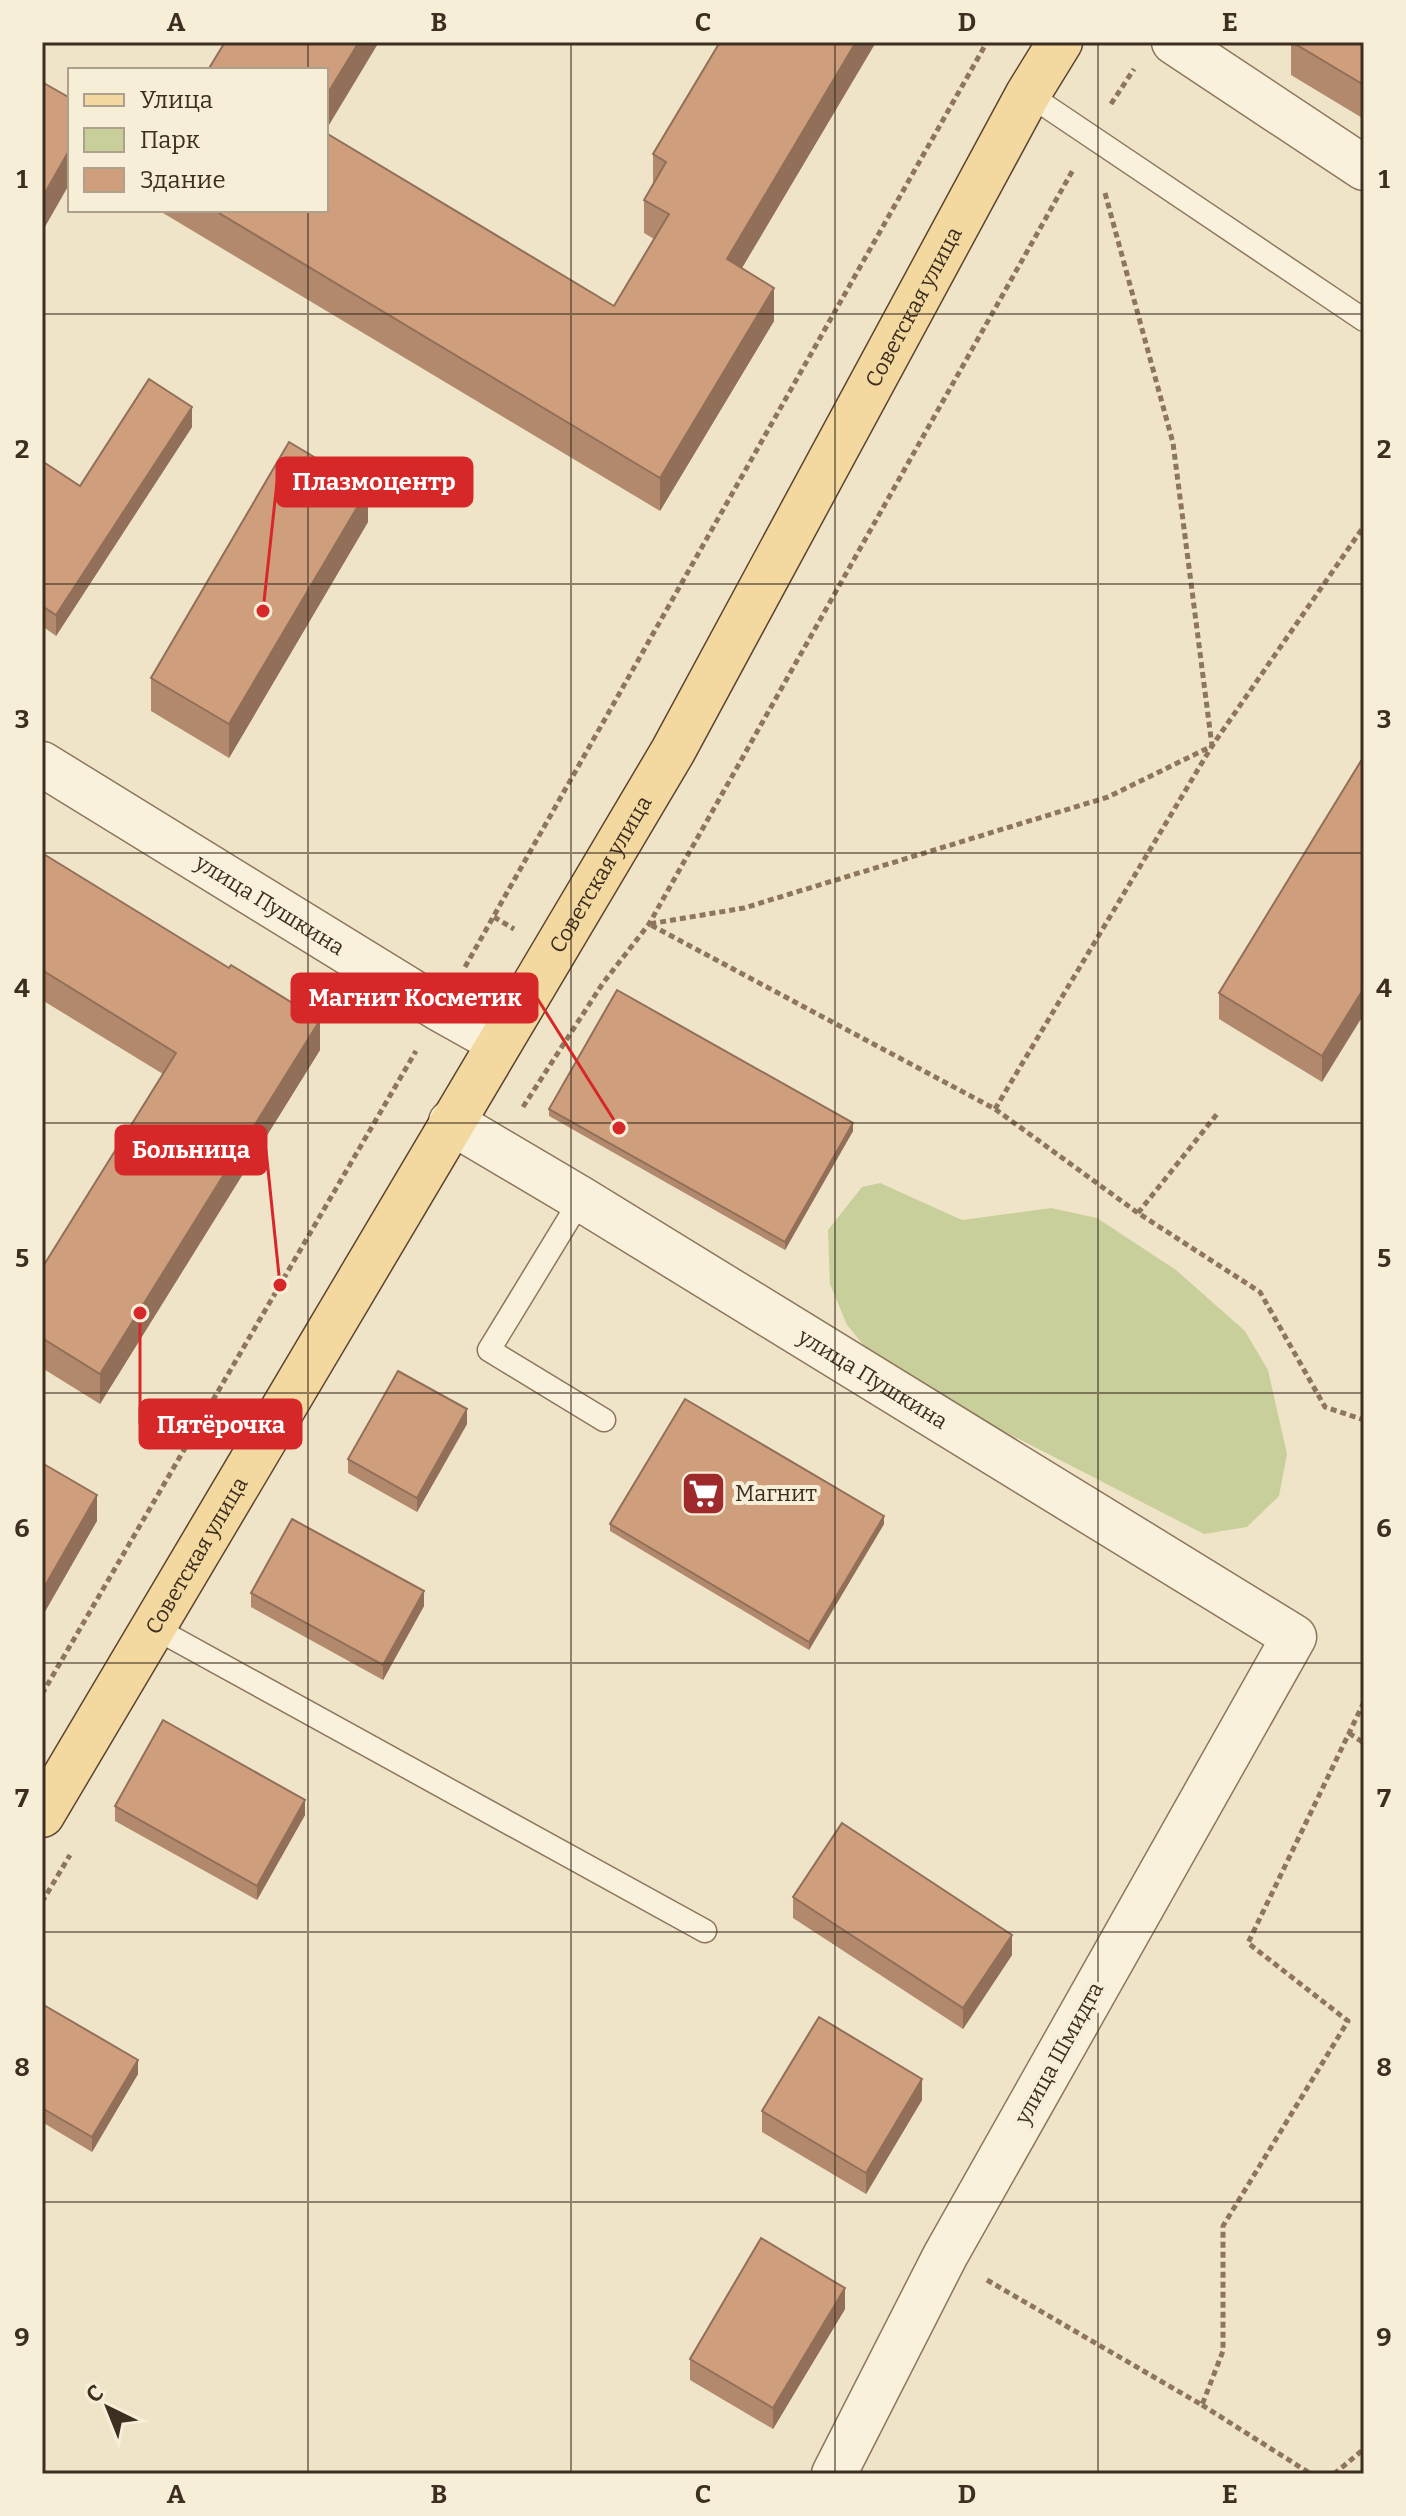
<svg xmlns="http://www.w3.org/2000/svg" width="1406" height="2516" font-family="Bitter,serif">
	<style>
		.green { fill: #c9cf9b }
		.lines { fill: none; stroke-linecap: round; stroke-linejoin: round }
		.service-casing { stroke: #8d765c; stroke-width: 25 }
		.minor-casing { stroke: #8d765c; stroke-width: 47 }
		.primary-casing { stroke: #5b4430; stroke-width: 47 }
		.path { stroke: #8d765c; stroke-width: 5; stroke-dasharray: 6 4; stroke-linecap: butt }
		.service { stroke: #faf1dc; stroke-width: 22 }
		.minor { stroke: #faf1dc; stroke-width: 44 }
		.primary { stroke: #f3d9a0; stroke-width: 44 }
		.wall { fill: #b2896c }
		.shaded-wall { fill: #916f58 }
		.building { fill: #cf9f7d; stroke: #916f58; stroke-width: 2 }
		.grid { fill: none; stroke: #3d2e20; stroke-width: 2; stroke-opacity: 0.55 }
		.labels { text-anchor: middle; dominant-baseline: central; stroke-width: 8; stroke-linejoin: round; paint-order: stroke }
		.street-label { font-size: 22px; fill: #3d2e20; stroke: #f7eed8 }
		.poi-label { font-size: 22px; fill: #3d2e20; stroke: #f7eed8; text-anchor: start }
		.leader { fill: none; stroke: #d62828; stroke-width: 3 }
		.callout-dot { fill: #d62828; stroke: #f7eed8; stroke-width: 3 }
		.callout { fill: #d62828; stroke: #d62828; stroke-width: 3 }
		.callout-label { font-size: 24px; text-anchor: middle; font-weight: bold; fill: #fff }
		.neatline { fill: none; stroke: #3d2e20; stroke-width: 3 }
		.grid-label { font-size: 26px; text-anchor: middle; font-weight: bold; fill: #3d2e20 }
	</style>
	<rect width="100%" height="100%" fill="#f0e4c8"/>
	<polygon class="green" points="880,1183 962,1220 1051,1208 1097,1218 1176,1270 1245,1331 1268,1370 1287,1454 1279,1496 1247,1527 1204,1534 912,1384 875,1359 847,1325 830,1284 828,1230 862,1187"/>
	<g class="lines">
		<defs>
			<g id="service">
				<polyline points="1028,94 1364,320"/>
				<polyline points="581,1199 489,1350 604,1420"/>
				<polyline points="153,1627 705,1931"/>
			</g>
			<g id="minor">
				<polyline points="1174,42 1364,168"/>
				<path id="s1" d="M42,764l398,245 59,33"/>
				<path id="s2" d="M451,1122l130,77 713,438 -349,619 -111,218"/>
			</g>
			<g id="primary">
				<path id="s3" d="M42,1815l631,-1064 355,-657 32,-52"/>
			</g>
		</defs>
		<use href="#service" class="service-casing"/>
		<use href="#minor" class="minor-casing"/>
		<use href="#primary" class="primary-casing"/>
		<g class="path">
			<polyline points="1111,104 1134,69"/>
			<polyline points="1105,193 1173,443 1212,746 1108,797 744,908 649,924 995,1109 1138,1213 1260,1292 1325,1407 1364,1420"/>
			<polyline points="494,917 514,929"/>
			<polyline points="465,967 987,42"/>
			<polyline points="523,1107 603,983 649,924 1074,168"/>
			<polyline points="995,1109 1212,746 1364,526"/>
			<polyline points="1138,1213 1217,1114"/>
			<polyline points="42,1694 416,1051"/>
			<polyline points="1349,1733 1364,1743"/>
			<polyline points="42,1902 70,1855"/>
			<polyline points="987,2280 1202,2405 1223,2351 1223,2226 1348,2021 1248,1943 1364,1702"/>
			<polyline points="1202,2405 1311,2474"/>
			<polyline points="1334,2474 1364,2449"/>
		</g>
		<use href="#service" class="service"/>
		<use href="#minor" class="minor"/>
		<use href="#primary" class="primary"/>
	</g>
	<g class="wall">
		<polygon points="876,42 742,268 774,321 660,511 158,210 326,210 614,306 654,239 644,233 644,200 653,184 653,154"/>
		<polygon points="1291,42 1364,42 1364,119 1291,75"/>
		<polygon points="192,427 56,636 42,626 42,461 80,486"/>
		<polygon points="368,522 229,758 151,711 151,678"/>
		<polygon points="1364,756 1322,1082 1219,1019 1219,993"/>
		<polygon points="42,853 320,1050 100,1404 42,1368 42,1268 163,1074 42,1000"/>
		<polygon points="549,1109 853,1131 785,1250 549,1116"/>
		<polygon points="467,1424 417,1512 348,1473 348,1459"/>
		<polygon points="610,1524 884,1524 809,1650 610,1531"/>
		<polygon points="251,1593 424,1606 383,1680 251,1607"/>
		<polygon points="115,1806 305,1815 257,1900 115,1821"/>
		<polygon points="793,1897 1012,1955 963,2029 793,1918"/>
		<polygon points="42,2004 138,2074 92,2152 42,2122"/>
		<polygon points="922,2100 866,2194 762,2132 762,2111"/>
		<polygon points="845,2309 773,2429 690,2380 690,2359"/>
	</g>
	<g class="shaded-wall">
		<polygon points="359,42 379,42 326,130 326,96"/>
		<polygon points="856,42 876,42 727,293 727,259"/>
		<polygon points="70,149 70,183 42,232 42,198"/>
		<polygon points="774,288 774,321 660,511 660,478"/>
		<polygon points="192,407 192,427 56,636 56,615"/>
		<polygon points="368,489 368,522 229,758 229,724"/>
		<polygon points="1364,988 1364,1014 1322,1082 1322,1056"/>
		<polygon points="320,1020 320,1050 100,1404 100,1374"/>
		<polygon points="853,1123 853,1131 785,1250 785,1242"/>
		<polygon points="467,1409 467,1424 417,1512 417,1498"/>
		<polygon points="97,1495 97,1521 42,1617 42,1591"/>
		<polygon points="884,1516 884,1524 809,1650 809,1642"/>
		<polygon points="424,1591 424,1606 383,1680 383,1665"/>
		<polygon points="305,1800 305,1815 257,1900 257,1886"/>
		<polygon points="1012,1935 1012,1955 963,2029 963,2008"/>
		<polygon points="138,2060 138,2074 92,2152 92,2137"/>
		<polygon points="922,2079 922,2100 866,2194 866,2173"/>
		<polygon points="845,2288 845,2309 773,2429 773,2408"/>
	</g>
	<g class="building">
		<polygon points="225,42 359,42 326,96 326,70 208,70"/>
		<polygon points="720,42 856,42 727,259 774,288 660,478 214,210 326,210 326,133 614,306 669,214 644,200 666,162 653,154"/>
		<polygon points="1292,42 1364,42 1364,85"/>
		<polygon points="42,82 70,98 70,149 42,198"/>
		<polygon points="149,379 192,407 56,615 42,606 42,461 80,486"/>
		<polygon points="289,442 368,489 229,724 151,678"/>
		<polygon points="1364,756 1364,988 1322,1056 1219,993"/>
		<polygon points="42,853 229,968 231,965 320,1020 100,1374 42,1338 42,1268 176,1053 42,970"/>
		<polygon points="617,990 853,1123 785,1242 549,1109"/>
		<polygon points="398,1371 467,1409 417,1498 348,1459"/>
		<polygon points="685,1399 884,1516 809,1642 610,1524"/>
		<polygon points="42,1463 97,1495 42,1591"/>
		<polygon points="292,1519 424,1591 383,1665 251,1593"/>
		<polygon points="163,1720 305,1800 257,1886 115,1806"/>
		<polygon points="842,1823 1012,1935 963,2008 793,1897"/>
		<polygon points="42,2004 138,2060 92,2137 42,2108"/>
		<polygon points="819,2017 922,2079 866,2173 762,2111"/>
		<polygon points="761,2238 845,2288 773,2408 690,2359"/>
	</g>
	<path class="grid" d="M308,42v28M571,42v2432M835,42v2432M1098,42v2432M308,210v2264M42,314h1322M42,584h1322M42,853h1322M42,1123h1322M42,1393h1322M42,1663h1322M42,1932h1322M42,2202h1322"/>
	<defs>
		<symbol id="supermarket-square" viewBox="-11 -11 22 22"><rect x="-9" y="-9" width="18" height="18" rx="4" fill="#9e2a2b" stroke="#f7eed8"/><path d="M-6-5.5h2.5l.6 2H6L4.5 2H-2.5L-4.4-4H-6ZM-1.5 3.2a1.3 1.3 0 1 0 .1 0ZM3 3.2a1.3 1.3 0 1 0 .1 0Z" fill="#fff"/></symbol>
	</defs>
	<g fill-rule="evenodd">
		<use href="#supermarket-square" x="678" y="1468" width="51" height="51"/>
	</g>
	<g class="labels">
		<g class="street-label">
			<text stroke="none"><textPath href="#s3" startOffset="1742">Советская улица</textPath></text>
			<text stroke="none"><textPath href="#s3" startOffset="1094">Советская улица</textPath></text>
			<text stroke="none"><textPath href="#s1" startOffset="268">улица Пушкина</textPath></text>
			<text stroke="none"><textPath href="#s2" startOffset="494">улица Пушкина</textPath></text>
			<text stroke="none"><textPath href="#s3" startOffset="302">Советская улица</textPath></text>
			<text transform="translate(1059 2053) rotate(-61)">улица Шмидта</text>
		</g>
		<g class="poi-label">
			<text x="735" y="1493">Магнит</text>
		</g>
	</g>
	<path class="leader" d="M263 611L277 482M619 1128L537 998M280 1285L266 1150M140 1313L140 1424"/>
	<g class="callout-dot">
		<circle cx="263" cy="611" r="8"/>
		<circle cx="619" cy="1128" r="8"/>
		<circle cx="280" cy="1285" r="8"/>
		<circle cx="140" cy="1313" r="8"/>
	</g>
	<g class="callout">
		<rect x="277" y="458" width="195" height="48" rx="8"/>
		<rect x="292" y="974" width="245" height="48" rx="8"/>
		<rect x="116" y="1126" width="150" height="48" rx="8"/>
		<rect x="140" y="1400" width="161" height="48" rx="8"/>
	</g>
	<g class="callout-label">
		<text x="374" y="490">Плазмоцентр</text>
		<text x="415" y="1006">Магнит Косметик</text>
		<text x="191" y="1158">Больница</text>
		<text x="221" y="1433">Пятёрочка</text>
	</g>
	<rect width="1406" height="2516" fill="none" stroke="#f7eed8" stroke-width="88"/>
	<rect x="68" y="68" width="260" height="144" fill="#f7eed8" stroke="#ada18e" stroke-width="2"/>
	<rect x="84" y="94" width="40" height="12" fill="#f3d9a0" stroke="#ada18e" stroke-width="2"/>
	<text x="140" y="108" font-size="24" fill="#3d2e20">Улица</text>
	<rect x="84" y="128" width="40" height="24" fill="#c9cf9b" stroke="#ada18e" stroke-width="2"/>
	<text x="140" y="148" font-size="24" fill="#3d2e20">Парк</text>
	<rect x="84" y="168" width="40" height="24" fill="#cf9f7d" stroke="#ada18e" stroke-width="2"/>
	<text x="140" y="188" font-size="24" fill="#3d2e20">Здание</text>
	<g transform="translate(108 2408) rotate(317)" stroke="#f7eed8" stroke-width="6" paint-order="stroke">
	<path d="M0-6L14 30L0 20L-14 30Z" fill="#3d2e20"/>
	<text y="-12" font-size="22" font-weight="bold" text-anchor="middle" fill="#3d2e20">С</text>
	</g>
	<rect x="44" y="44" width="1318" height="2428" class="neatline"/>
	<g class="grid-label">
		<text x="176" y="31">A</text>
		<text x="439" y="31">B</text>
		<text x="703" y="31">C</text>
		<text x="967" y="31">D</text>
		<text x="1230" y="31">E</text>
		<text x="22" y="188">1</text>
		<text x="1384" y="188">1</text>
		<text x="22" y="458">2</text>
		<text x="1384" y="458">2</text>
		<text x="22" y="728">3</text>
		<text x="1384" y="728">3</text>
		<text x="22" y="997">4</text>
		<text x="1384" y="997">4</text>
		<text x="22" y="1267">5</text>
		<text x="1384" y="1267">5</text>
		<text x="22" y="1537">6</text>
		<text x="1384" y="1537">6</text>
		<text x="22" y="1807">7</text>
		<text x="1384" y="1807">7</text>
		<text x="22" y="2076">8</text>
		<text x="1384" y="2076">8</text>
		<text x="22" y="2346">9</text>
		<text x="1384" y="2346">9</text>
		<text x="176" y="2503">A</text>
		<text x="439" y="2503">B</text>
		<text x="703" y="2503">C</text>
		<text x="967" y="2503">D</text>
		<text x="1230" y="2503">E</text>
	</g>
</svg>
